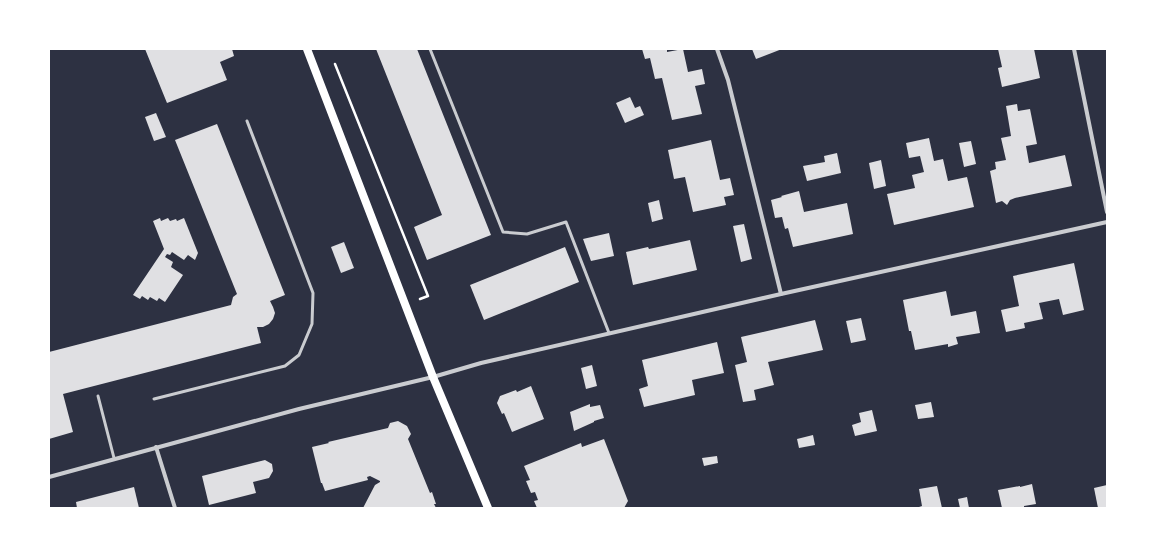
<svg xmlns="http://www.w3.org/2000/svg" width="1156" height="557" font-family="'Playfair Display',serif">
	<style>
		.building { fill: #e0e0e3 }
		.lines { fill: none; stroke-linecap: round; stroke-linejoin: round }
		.path { stroke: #fff; stroke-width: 2.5 }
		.service { stroke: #caccd0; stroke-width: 3 }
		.minor { stroke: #caccd0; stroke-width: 4 }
		.secondary { stroke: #fff; stroke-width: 8 }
	</style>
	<rect width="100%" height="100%" fill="#2d3142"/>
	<g class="building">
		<polygon points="145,49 232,49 234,56 220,62 227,80 167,103"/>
		<polygon points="376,49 417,49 491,235 427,260 414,227 442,215"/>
		<polygon points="642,49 667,49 667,52 683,49 688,72 702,69 705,84 695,86 702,114 672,120 662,78 655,79 650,58 645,59"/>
		<polygon points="752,49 782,49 756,59"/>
		<polygon points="998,49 1034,49 1040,78 1002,87 998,68 1002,67"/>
		<polygon points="630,97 635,108 640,106 644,115 625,123 616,103"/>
		<polygon points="1017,104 1018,111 1030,109 1037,144 1026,146 1029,163 1065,155 1072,186 1015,198 1010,200 1007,205 1002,201 996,203 990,171 996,169 995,162 1006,160 1001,138 1011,136 1006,106"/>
		<polygon points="156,113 166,137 154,141 145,117"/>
		<polygon points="217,124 285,295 270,301 273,307 275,313 273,319 269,324 263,327 257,327 261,343 63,394 73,432 49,439 49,352 231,305 233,297 237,294 175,140"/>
		<polygon points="929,138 934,161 943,159 948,181 967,177 974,207 894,225 887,194 915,188 912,175 924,172 920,156 909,158 906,143"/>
		<polygon points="711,140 720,180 730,178 734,195 724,197 726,205 693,212 685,177 674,179 668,150"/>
		<polygon points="971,141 976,164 964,167 959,143"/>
		<polygon points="837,153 841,173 807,181 803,166 825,162 824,156"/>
		<polygon points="881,160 886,186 874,189 869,163"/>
		<polygon points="799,191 804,212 847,203 853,234 793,247 788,228 785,229 782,217 775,218 771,200 782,197 781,196"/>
		<polygon points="659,200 663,219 652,222 648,203"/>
		<polygon points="160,218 161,221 168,218 170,221 176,219 177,221 184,218 198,253 195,260 188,255 184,260 172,252 170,255 167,254 165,257 173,262 171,267 183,275 165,302 159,298 157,301 150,297 148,300 142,296 140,299 133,295 164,249 153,221"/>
		<polygon points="744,224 752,259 741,262 733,226"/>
		<polygon points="609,233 614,256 591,261 583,239"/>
		<polygon points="690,240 697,270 633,285 626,252 648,247 649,249"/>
		<polygon points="344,242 354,268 341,273 331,247"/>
		<polygon points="565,247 579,282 484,320 470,285"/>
		<polygon points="1074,263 1084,310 1063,315 1059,299 1039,303 1043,319 1024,323 1025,328 1006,332 1001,310 1019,306 1013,276"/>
		<polygon points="946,291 951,316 976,311 980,333 956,337 958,344 948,347 948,344 915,350 911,331 909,331 903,300"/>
		<polygon points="861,318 866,340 851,343 846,321"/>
		<polygon points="815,320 823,350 768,362 774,385 754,390 756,400 743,402 735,365 747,362 741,337"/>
		<polygon points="717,342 724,373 692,380 695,395 644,407 639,389 648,386 642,360"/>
		<polygon points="592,365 597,386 586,389 581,368"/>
		<polygon points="531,386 544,419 512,432 504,413 502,414 497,403 500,396 516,390 517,392"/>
		<polygon points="931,402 934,417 918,419 915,405"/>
		<polygon points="590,404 590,407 600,405 604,418 594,421 594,422 574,431 570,412"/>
		<polygon points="872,410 877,431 855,436 852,425 861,422 859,413"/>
		<polygon points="398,421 407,426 411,434 408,439 430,493 432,492 436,504 434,504 436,508 363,508 375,485 380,482 380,481 370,476 367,477 368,480 325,491 322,483 321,483 312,447 329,443 328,442 388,428 390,423"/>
		<polygon points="813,435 815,445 799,448 797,439"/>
		<polygon points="604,439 628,501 624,508 537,508 534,501 538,500 535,492 531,493 526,481 530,480 524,466 581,443 582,447"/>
		<polygon points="717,456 718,463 704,466 702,458"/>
		<polygon points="265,460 272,464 273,471 269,478 253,482 256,493 209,505 202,476"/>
		<polygon points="1032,484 1036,504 1024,506 1024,508 1002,508 998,490 1020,486 1020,487"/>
		<polygon points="1107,485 1107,508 1098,508 1094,488"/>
		<polygon points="937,486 942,508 916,508 922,506 919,489"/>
		<polygon points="134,487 139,508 77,508 76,502"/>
		<polygon points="967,497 969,508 960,508 958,499"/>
	</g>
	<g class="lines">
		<polyline class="path" points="335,64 428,296 420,299"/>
		<g class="service">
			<polyline points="430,49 503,232 527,234 566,222 609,333"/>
			<polyline points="98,396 114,458"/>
			<polyline points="154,399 285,366 299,355 312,324 313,293 247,121"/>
		</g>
		<g class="minor">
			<polyline points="717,49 728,80 781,294"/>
			<polyline points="1074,49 1107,212"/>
			<polyline points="156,447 175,508"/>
			<polyline points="49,477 299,409 433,377 481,363 781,294 1107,222"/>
		</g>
		<polyline class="secondary" points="307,49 433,377 488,508"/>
	</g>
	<rect width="1156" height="557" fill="none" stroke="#ffffff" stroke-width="100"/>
</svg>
